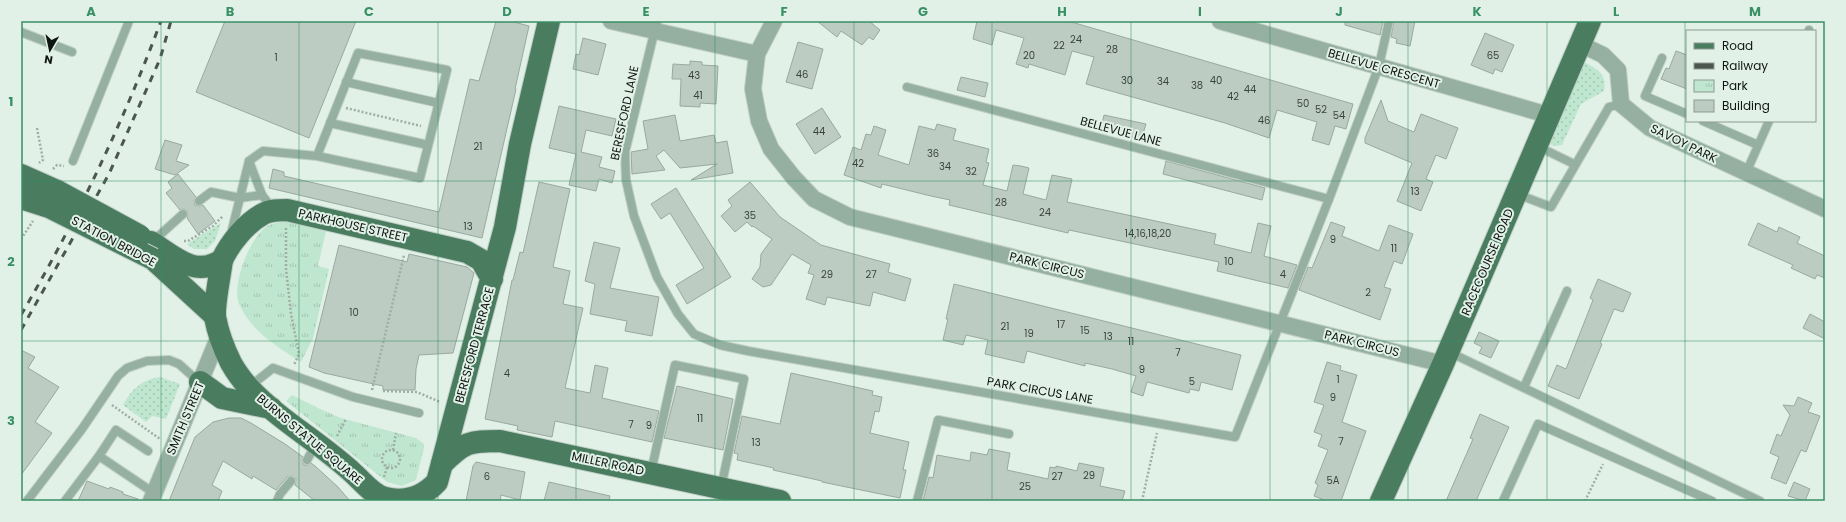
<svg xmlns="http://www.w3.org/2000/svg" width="1846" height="522" font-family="Poppins,sans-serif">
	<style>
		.grass { fill: url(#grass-dots) }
		.park { fill: url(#park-tufts) }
		.building { fill: #bcccc2; stroke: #9aa99f }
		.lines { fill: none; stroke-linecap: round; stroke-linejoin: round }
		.lane-casing { stroke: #bfcec5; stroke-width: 10 }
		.street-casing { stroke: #bfcec5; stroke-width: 18 }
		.primary-casing { stroke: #bfcec5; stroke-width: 24 }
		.path { stroke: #a0ada4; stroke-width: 2.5; stroke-dasharray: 2 2; stroke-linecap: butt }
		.lane { stroke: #95b0a0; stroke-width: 8 }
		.street { stroke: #95b0a0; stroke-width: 16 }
		.primary { stroke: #4a7c60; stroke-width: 22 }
		.rail { stroke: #4c554f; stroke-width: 3; stroke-dasharray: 7 7; stroke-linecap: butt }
		.primary-bridge-casing { stroke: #bfcec5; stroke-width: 24; stroke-linecap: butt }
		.primary-bridge { stroke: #4a7c60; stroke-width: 22 }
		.grid { fill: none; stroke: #389064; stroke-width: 1; stroke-opacity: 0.55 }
		.labels { text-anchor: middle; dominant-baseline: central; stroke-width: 4; stroke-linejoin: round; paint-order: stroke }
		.number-label { font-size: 10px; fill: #3a423c }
		.street-label { font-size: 12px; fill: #0e1410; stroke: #e1f1e7 }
		.neatline { fill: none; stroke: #389064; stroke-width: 1.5 }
		.grid-label { font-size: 13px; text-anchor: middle; font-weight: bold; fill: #389064 }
	</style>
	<defs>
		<pattern id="grass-dots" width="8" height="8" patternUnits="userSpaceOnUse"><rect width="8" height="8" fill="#bfe6cf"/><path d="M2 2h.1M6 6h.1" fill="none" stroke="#a3c4b1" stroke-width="1.8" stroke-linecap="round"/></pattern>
		<pattern id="park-tufts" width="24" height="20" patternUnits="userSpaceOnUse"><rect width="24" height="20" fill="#bfe6cf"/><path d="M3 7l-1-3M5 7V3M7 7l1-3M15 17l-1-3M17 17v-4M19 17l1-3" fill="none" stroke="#a3c4b1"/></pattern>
	</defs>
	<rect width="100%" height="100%" fill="#e1f1e7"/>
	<g class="grass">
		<path d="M1581,61c14,6 27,12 23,30l-23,13 -19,41 -7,1 -9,-3z"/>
		<polygon points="221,223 215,241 207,249 194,249 187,244"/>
		<path d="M160,377l20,7 -14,35 -14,-3 -6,6 -23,-17c9,-16 18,-25 37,-28z"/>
	</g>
	<g class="park">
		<path d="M287,221l39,10 -8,35 11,3 -16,69 -12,24c-24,-15 -50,-31 -62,-58 -8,-19 11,-66 27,-77 6,-4 14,-5 21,-6z"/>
		<polygon points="292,395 320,409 341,418 416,438 424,444 424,448 416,480 402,486 387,482 286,401"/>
	</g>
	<g class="building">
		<polygon points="225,21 356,21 309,138 196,92"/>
		<polygon points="496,21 510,21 529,26 515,89 516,89 482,238 269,188 273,169 284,172 284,176 439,212 470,79 479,81"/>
		<polygon points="817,21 869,21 880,30 873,40 869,37 862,45 841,31 837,37"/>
		<polygon points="977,21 1068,21 1353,104 1346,129 1335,126 1329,145 1312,140 1317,122 1277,110 1269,138 1225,123 1086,84 1094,57 1072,51 1065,75 1029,64 1028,68 1016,64 1024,38 996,30 992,45 973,39"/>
		<polygon points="1345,21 1383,21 1380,35 1345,25"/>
		<polygon points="1394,21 1415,21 1410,46 1396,43 1397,39 1391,37"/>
		<polygon points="1485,33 1514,45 1502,72 1495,69 1493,74 1471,65"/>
		<polygon points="583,38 606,44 598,75 573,69 576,54 579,55"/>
		<polygon points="798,42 823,49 812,89 786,82"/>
		<polygon points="1676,51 1687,55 1687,89 1661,79 1666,68 1669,69"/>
		<polygon points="690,61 702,62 702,65 718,66 716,104 700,103 700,107 680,106 681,79 672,79 673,64 690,65"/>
		<polygon points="961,77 988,83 985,97 957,90"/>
		<polygon points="1381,100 1388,121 1414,132 1421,114 1458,128 1446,159 1436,155 1426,179 1433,182 1421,211 1397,201 1412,163 1365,143 1365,138"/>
		<polygon points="559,106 616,119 612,136 586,130 581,152 602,157 599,167 615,171 612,183 599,179 596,191 569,185 576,154 549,148"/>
		<polygon points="822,108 841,137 815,154 796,124"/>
		<polygon points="675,115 680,141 714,135 716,143 727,141 733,173 691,180 717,164 680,168 664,150 656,156 665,170 632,174 631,152 648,149 643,121"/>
		<polygon points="1104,115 1146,124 1141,140 1101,128"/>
		<polygon points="937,124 956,129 953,140 989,149 986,162 989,163 983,185 1007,191 1013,165 1021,166 1029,168 1023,194 1046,200 1052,175 1072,179 1067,202 1216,234 1214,244 1251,253 1258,223 1271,226 1264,256 1297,265 1288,288 1217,271 1219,262 1069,230 1068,233 949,205 950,200 931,196 882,184 881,188 844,175 853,147 861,150 866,134 871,135 874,126 886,130 878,155 909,165 919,126 935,130"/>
		<polygon points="165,140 182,145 176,161 189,165 175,175 155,169"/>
		<polygon points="1166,161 1265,188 1262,200 1163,174"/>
		<polygon points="178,174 196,197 194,201 195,205 199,206 203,205 215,221 198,234 187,218 188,215 187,211 184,209 180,210 166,193 172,188 168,182"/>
		<polygon points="539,182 570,189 553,267 570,271 563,304 583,308 565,388 590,393 595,365 608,368 602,398 659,411 652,442 555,421 552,437 517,430 518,426 485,419 512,280 513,280 520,252 523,253"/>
		<polygon points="750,182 780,217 821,245 890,264 888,272 911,279 905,301 873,292 870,306 827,297 825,305 806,299 814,275 808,273 811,265 792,254 771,285 763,287 752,279 760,267 761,254 772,239 753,226 752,227 747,222 735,232 721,216 732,206 728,200"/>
		<polygon points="676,188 731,277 687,304 676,285 704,268 670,213 661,219 651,204"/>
		<polygon points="1331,222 1345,227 1342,236 1379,251 1389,225 1413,234 1402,264 1394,261 1384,287 1391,289 1380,320 1299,290 1308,267 1312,268"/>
		<polygon points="1758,223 1777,232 1779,227 1800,237 1797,243 1825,256 1825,278 1817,275 1815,279 1791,268 1793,265 1748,245"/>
		<polygon points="594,242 620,248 610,288 659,297 652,336 625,331 627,321 590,314 595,284 585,281"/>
		<polygon points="339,245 407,262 409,254 467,267 474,273 453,353 419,355 416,369 415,390 383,390 383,386 324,373 309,367"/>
		<polygon points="1598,279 1631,293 1623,312 1614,309 1600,343 1602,344 1579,399 1548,386 1557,365 1566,369 1593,300 1590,298"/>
		<polygon points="954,284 1241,355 1232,390 1201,382 1199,391 1190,389 1189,393 1147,382 1143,396 1131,392 1136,376 1112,369 1085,363 1085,366 1027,351 1024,363 985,354 988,340 966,335 963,345 943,340 948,319 946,319"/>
		<polygon points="1810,314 1825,322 1825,339 1803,328"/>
		<polygon points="1479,332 1499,341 1491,358 1479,353 1482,347 1474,343"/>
		<polygon points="21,350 35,357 28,368 59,387 35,422 52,433 21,475"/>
		<polygon points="1327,362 1341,366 1340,370 1357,375 1342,422 1366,431 1341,501 1327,501 1314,496 1318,485 1315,483 1328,450 1318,446 1322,435 1314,432 1324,405 1314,402"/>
		<polygon points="791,373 873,391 872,395 882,397 879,412 875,411 870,433 909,442 903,470 906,470 900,498 822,482 822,481 773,470 774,468 737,460 738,454 734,453 742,416 780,424"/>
		<polygon points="677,386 733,399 723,450 664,438"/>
		<polygon points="1798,397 1812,403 1808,412 1820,416 1806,452 1801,450 1786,484 1771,478 1779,457 1770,453 1777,434 1781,436 1790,415 1783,405 1794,406"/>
		<polygon points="1480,414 1509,427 1476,501 1446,501 1473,439 1470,438"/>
		<polygon points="229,418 241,418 251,423 285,444 303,457 302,460 304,465 307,465 311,463 315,466 338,487 350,501 315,501 295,485 296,479 292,476 287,477 276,490 253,476 252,479 223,461 212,485 222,491 218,501 169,501 195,437 213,422"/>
		<polygon points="989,449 1010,453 1007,470 1048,479 1050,467 1056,468 1056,466 1077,471 1079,463 1104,468 1100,486 1125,491 1122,501 923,501 929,477 933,478 937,455 970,461 971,452 987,455"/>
		<polygon points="476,462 525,472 520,500 501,495 500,501 466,501 473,466"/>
		<polygon points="87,481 109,489 110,487 123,492 123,494 138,499 137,501 78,501"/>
		<polygon points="549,482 610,496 609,501 544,501"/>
		<polygon points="1794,482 1810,489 1805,501 1788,496"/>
	</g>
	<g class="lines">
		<defs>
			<g id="lane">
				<polyline points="657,21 625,152 626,180 634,216 657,277 678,314 694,334 720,345 748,351 1235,437 1329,199 1379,66 1389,21"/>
				<polyline points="1809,31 1809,30"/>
				<polyline points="21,32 72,52"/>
				<polyline points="1662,58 1645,96 1687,114"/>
				<polyline points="346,82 438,103"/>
				<polyline points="907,87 1329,199"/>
				<polyline points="1703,121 1758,145"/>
				<polyline points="330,123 428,145"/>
				<polyline points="1537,146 1574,164"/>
				<polyline points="73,161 129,21"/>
				<polyline points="249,161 262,195 272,208"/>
				<polyline points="1746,173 1769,121"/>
				<polyline points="1517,194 1551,207 1609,107 1621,104"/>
				<polyline points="199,201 211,192 240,198 262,195"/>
				<polyline points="231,234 249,161 263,151 317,156 420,178 447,70 358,53 317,156"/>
				<polyline points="152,242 183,214"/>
				<polyline points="1449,352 1760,501"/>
				<polyline points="249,387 273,368 353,397 419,413"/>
				<polyline points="1524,387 1567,291"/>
				<polyline points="148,451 116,430 99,456 154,493"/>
				<polyline points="307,460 316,444"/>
				<polyline points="651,472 675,365 744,379 721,488"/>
				<polyline points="27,501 82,429 118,376 127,368 147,361 169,360 179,364 199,382"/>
				<polyline points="65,501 99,456"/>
				<polyline points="277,501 280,494 291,481"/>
				<polyline points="917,501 938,420 1009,434"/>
				<polyline points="1503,501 1538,424 1712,501"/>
			</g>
			<g id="street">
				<polyline points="611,21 757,54"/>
				<polyline points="774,21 757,54 753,89 759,121 771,149 794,178 814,199 850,217 1443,364"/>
				<polyline points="1220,21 1548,115"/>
				<polyline points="1580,44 1603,55 1618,70 1621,104 1650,128 1825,209"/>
				<polyline points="151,501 219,336"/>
			</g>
			<g id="primary">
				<polyline points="21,175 57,191"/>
				<polyline points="21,198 49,207"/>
				<path d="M151,242c24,15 44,36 71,18"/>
				<polyline points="153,259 215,316"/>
				<path d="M492,279l-11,-19 -14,-8 -180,-42c-8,0 -17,0 -24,4 -17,9 -33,29 -41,46 -2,16 -8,43 -7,57 3,16 9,32 16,46 5,9 11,17 18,25 31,33 72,55 105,86 9,8 19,21 31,24 21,5 38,-1 52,-16l68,-255 15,-83 29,-123"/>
				<polyline points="200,382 222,398 271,408"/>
				<path d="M442,464c22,-22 27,-23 58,-23l280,60"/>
				<polyline points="1381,501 1443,364 1590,21"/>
			</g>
		</defs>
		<use href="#lane" class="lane-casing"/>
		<use href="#street" class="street-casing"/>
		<use href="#primary" class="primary-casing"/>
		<g class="path">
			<polyline points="346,108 421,126"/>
			<polyline points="37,128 43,160 39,163"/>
			<polyline points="53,169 57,165 64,166"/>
			<polyline points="286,228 286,269 291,314 299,354 294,365"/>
			<polyline points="21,239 33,221"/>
			<polyline points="184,241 188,241 213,226 223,216"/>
			<polyline points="372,390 404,255"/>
			<polyline points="383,391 417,392 440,402"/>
			<polyline points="112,405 160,439"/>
			<polyline points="337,436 346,419"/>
			<polyline points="393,450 396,433"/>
			<circle cx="391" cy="459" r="9"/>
			<polyline points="384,477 387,467"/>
			<polyline points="1142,501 1157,433"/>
			<polyline points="1585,501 1603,464"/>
		</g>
		<use href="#lane" class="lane"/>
		<use href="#street" class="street"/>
		<use href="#primary" class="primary"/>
		<g class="rail">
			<path d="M21,315c55,-94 102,-192 140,-294"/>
			<polyline points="21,330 109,174 160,59 171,21"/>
		</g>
		<defs>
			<g id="primary-bridge">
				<polyline points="57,191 140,236"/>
				<polyline points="49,207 153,259"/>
			</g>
		</defs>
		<use href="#primary-bridge" class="primary-bridge-casing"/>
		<use href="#primary-bridge" class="primary-bridge"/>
	</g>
	<path class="grid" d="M161,21v480M299,21v480M438,21v480M576,21v480M715,21v480M854,21v480M992,21v480M1131,21v480M1270,21v480M1408,21v480M1547,21v480M1685,21v480M21,181h1804M21,341h1804"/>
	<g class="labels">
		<g class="number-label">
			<text x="1076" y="39">24</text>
			<text x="1059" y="45">22</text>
			<text x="1112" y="49">28</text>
			<text x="1029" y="55">20</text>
			<text x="1493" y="55">65</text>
			<text x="276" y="57">1</text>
			<text x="802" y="74">46</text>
			<text x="694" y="75">43</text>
			<text x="1127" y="80">30</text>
			<text x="1216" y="80">40</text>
			<text x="1163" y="81">34</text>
			<text x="1197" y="85">38</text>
			<text x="1250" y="89">44</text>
			<text x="698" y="95">41</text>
			<text x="1233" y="96">42</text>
			<text x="1303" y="103">50</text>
			<text x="1321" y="109">52</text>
			<text x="1339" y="115">54</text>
			<text x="1264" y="120">46</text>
			<text x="819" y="131">44</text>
			<text x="478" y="146">21</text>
			<text x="933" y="153">36</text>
			<text x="858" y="163">42</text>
			<text x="945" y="166">34</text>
			<text x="971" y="171">32</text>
			<text x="1415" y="191">13</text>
			<text x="1001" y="202">28</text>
			<text x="1045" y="212">24</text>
			<text x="750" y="215">35</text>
			<text x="468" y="226">13</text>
			<text x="1148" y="233">14,16,18,20</text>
			<text x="1333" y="239">9</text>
			<text x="1394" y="248">11</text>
			<text x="1229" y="261">10</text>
			<text x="827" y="274">29</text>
			<text x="871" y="274">27</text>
			<text x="1283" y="274">4</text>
			<text x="1368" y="292">2</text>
			<text x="354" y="312">10</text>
			<text x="1061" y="324">17</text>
			<text x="1005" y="326">21</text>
			<text x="1085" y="330">15</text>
			<text x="1029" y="333">19</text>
			<text x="1108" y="336">13</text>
			<text x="1131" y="341">11</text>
			<text x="1178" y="352">7</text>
			<text x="1142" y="369">9</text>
			<text x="507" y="373">4</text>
			<text x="1338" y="379">1</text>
			<text x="1192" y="381">5</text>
			<text x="1333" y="397">9</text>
			<text x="700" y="418">11</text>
			<text x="631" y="424">7</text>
			<text x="649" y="425">9</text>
			<text x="1341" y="441">7</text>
			<text x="756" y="442">13</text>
			<text x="1089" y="475">29</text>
			<text x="487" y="476">6</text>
			<text x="1057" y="476">27</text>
			<text x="1333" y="480">5A</text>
			<text x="1025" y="486">25</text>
		</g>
		<g class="street-label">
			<text transform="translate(1384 68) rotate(16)">BELLEVUE CRESCENT</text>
			<text transform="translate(624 113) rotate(-78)">BERESFORD LANE</text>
			<text transform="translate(1121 131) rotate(15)">BELLEVUE LANE</text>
			<text transform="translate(1684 143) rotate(26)">SAVOY PARK</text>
			<text transform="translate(353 225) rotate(13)">PARKHOUSE STREET</text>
			<text transform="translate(114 241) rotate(28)">STATION BRIDGE</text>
			<text transform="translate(1487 262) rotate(-67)">RACECOURSE ROAD</text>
			<text transform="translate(1047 265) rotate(14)">PARK CIRCUS</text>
			<text transform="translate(1362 343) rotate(14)">PARK CIRCUS</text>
			<text transform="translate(474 345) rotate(-75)">BERESFORD TERRACE</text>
			<text transform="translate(1040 390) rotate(10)">PARK CIRCUS LANE</text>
			<text transform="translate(185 418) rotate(-67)">SMITH STREET</text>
			<text transform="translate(310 439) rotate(40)">BURNS STATUE SQUARE</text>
			<text transform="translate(608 463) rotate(12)">MILLER ROAD</text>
		</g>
	</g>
	<rect width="1846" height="522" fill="none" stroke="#e1f1e7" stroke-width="44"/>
	<rect x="1686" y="30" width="130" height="92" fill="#e1f1e7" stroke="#8d9991"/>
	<rect x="1694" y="43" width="20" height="6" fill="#4a7c60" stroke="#8d9991"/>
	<text x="1722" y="50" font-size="12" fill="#0e1410">Road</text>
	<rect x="1694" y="63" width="20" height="6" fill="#4c554f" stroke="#8d9991"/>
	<text x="1722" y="70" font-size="12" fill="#0e1410">Railway</text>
	<rect x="1694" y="80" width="20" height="12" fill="url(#park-tufts)" stroke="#8d9991"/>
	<text x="1722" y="90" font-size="12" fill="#0e1410">Park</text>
	<rect x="1694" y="100" width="20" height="12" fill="#bcccc2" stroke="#8d9991"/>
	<text x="1722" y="110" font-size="12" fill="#0e1410">Building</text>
	<g transform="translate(50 50) rotate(189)" stroke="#e1f1e7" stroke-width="3" paint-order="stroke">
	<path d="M0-3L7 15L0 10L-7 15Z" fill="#0e1410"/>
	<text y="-6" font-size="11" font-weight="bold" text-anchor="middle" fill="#0e1410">N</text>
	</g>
	<rect x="22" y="22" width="1802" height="478" class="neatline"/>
	<g class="grid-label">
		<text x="91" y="16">A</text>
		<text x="230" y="16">B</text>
		<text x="369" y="16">C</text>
		<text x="507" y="16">D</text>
		<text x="646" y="16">E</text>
		<text x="784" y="16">F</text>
		<text x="923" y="16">G</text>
		<text x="1062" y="16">H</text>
		<text x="1200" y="16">I</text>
		<text x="1339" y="16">J</text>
		<text x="1477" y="16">K</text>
		<text x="1616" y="16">L</text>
		<text x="1755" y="16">M</text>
		<text x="11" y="106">1</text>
		<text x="11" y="266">2</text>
		<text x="11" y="425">3</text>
	</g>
</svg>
